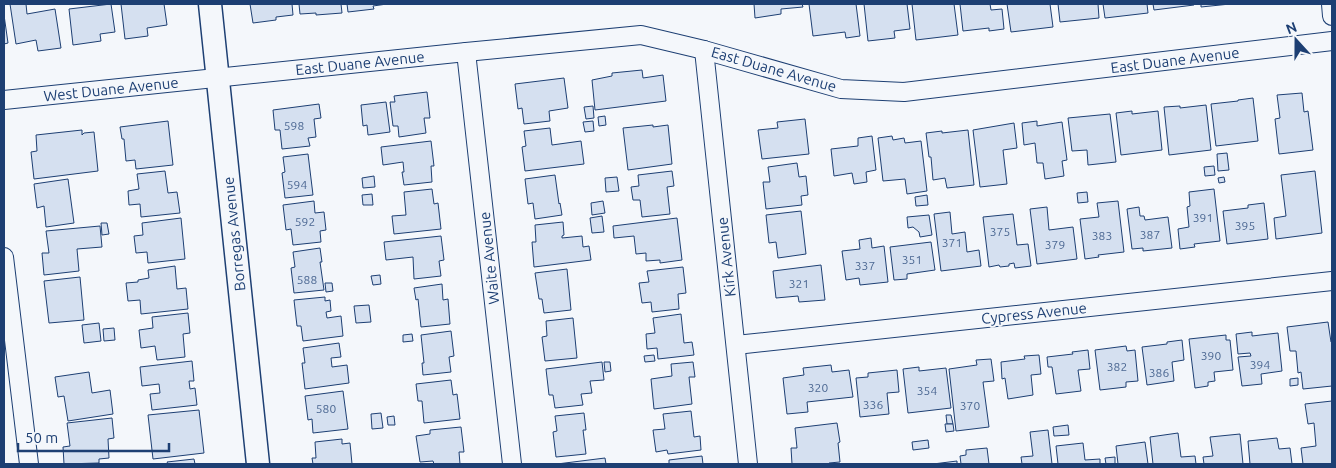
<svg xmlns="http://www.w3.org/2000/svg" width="1336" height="468" font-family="Ubuntu,sans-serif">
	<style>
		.building { fill: #d5e0f0; stroke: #1d3f73 }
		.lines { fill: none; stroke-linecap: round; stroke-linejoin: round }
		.minor-casing { stroke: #1d3f73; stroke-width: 20 }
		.tertiary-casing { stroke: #1d3f73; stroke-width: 25 }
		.minor { stroke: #f4f7fb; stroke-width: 18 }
		.tertiary { stroke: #f4f7fb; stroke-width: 22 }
		.labels { text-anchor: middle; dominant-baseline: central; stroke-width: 4; stroke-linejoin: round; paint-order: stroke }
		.number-label { font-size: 12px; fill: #4b6792 }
		.street-label { font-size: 15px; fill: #1d3f73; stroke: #f4f7fb }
	</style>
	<rect width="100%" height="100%" fill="#f4f7fb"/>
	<g class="building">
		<polygon points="10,4 26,4 27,14 55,9 61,48 38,51 36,40 16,44"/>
		<polygon points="111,4 115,32 100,34 101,41 73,45 69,9"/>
		<polygon points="121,4 164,4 167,25 147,28 148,36 125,39"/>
		<polygon points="250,4 292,4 293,15 276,17 276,20 253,23"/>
		<polygon points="299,4 341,4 342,13 316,15 316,13 300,14"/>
		<polygon points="347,4 387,4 373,6 374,9 348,12"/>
		<polygon points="754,4 802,4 803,7 781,9 781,14 755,18"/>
		<polygon points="809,4 856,4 860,36 846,38 845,32 813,36"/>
		<polygon points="864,4 907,4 910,29 894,31 895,38 868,41"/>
		<polygon points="912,4 954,4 958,35 916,40"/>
		<polygon points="960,4 990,4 991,10 1002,9 1004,29 989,31 989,28 963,31"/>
		<polygon points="1007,4 1050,4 1053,27 1011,32"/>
		<polygon points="1058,4 1098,4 1099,18 1060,22"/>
		<polygon points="1103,4 1147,4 1148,13 1105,18"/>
		<polygon points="1153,4 1194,4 1194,5 1154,10"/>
		<polygon points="1201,4 1230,4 1201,7"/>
		<polygon points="4,15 8,43 4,44"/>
		<polygon points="642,70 643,78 663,75 666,101 595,110 592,80 612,76 612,73"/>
		<polygon points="564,78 568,108 549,111 550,121 524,124 522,108 518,109 515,84"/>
		<polygon points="427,92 430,118 424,118 426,133 399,137 398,126 393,126 390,102 395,102 394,96"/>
		<polygon points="1302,93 1304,112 1308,111 1313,150 1279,154 1275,119 1280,118 1277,95"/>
		<polygon points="1253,98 1258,141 1216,146 1211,104 1238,101 1238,100"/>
		<polygon points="386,102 390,132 368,135 367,125 363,126 361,105"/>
		<polygon points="319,104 321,118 314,119 316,137 308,138 310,146 282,149 280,130 275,130 273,110"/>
		<polygon points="1206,105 1211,150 1169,155 1164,107 1180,106 1180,108"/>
		<polygon points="593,106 594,118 586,119 584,107"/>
		<polygon points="1132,111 1132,114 1158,111 1162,150 1121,155 1116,113"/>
		<polygon points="1110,114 1116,162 1088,165 1087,150 1072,151 1068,118"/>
		<polygon points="605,116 606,125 599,126 598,117"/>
		<polygon points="805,119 809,154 762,159 758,130 778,128 777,122"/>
		<polygon points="168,121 173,165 136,169 135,160 126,161 124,139 122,139 120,127"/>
		<polygon points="593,121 594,131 585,132 583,122"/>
		<polygon points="1037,121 1037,126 1062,122 1067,160 1062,161 1064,176 1045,179 1043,163 1037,163 1035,143 1024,145 1022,123"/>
		<polygon points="1014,123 1017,148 1003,150 1007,184 980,187 973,130"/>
		<polygon points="653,125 653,127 668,125 672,164 628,170 623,128"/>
		<polygon points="550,128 552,145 581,141 584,164 525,171 522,147 526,146 524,131"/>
		<polygon points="82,130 82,135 84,133 94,132 98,171 34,179 31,152 37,151 36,135"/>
		<polygon points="968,130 974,185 947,188 945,178 933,180 931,157 929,157 926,133 942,131 942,133"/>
		<polygon points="872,136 876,170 866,172 867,182 854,184 852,173 834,176 831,149 858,146 858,138"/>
		<polygon points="892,136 893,140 904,138 905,143 921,141 927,191 907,194 905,179 883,181 878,138"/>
		<polygon points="431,141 434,166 431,166 432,182 404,185 402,172 404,172 403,162 383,165 381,147"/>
		<polygon points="1227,153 1229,170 1218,171 1217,154"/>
		<polygon points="308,154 313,195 285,198 282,173 285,172 283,157"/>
		<polygon points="797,163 799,177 806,176 808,195 801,196 802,205 766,209 763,182 770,182 768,167"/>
		<polygon points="1214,166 1215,175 1205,176 1204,167"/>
		<polygon points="165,171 168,193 177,192 180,213 141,217 140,204 129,205 128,191 139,189 137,174"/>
		<polygon points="672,171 674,186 667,187 670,214 642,217 640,200 633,200 631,187 639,186 638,175"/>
		<polygon points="1315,171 1322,233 1276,239 1274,218 1286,216 1281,175"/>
		<polygon points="555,175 559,204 560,203 562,215 535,219 533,203 528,204 525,179"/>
		<polygon points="374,176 375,187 363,188 362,178"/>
		<polygon points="617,177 619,191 606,192 605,178"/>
		<polygon points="1224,177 1225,182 1219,183 1218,178"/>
		<polygon points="68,179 74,223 46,227 44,206 37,208 34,184"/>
		<polygon points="432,189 434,204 438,203 441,229 394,234 392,216 406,215 404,192"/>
		<polygon points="1214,189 1220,241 1194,244 1195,247 1180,249 1178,229 1189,227 1187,207 1190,206 1189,192"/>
		<polygon points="1087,192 1088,202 1078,203 1077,193"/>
		<polygon points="372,194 373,205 363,205 362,195"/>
		<polygon points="927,195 928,205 916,206 915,197"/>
		<polygon points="314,201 315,213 324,212 326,230 320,231 321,242 293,245 291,229 286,230 283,205"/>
		<polygon points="603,201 605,213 592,215 591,203"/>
		<polygon points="1118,201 1124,252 1098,255 1099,257 1085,259 1080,219 1099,217 1097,203"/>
		<polygon points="1264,203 1268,239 1227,244 1223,211 1248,208 1248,205"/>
		<polygon points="1047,207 1049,230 1073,227 1077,259 1037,264 1030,209"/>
		<polygon points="1139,207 1140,216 1144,216 1145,220 1168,217 1172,248 1143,251 1143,248 1132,249 1127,209"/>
		<polygon points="801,211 806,254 778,258 776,242 769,243 766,215"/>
		<polygon points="950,212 952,234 965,232 967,252 979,250 981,266 941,271 934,214"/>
		<polygon points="1013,214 1017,245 1028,244 1031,266 1015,268 1014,263 1009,264 1009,266 1000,267 999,265 989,267 983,217"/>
		<polygon points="929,215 932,235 920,237 919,232 913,227 908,228 907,217"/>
		<polygon points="602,216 604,232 592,233 590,218"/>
		<polygon points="181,218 185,259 148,263 147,252 136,253 134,236 143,235 142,223"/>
		<polygon points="677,218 682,260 660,263 660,260 646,261 646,253 636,254 634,236 614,238 613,226"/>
		<polygon points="563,222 564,235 562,236 562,238 582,236 583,247 589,246 591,260 534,267 532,242 536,242 535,225"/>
		<polygon points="101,223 107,223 109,234 102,235"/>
		<polygon points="100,226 102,247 77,249 79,271 44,275 42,253 49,253 46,231"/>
		<polygon points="441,236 444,260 439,261 441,276 414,279 413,257 386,260 384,242"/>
		<polygon points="871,238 872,248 884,246 888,282 860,285 859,278 846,280 842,251 860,249 859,240"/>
		<polygon points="931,242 935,270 907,274 907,279 894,280 890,247"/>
		<polygon points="320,248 322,262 320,262 324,290 294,293 291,268 295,267 293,252"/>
		<polygon points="821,265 825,300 799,302 798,296 776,298 773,271"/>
		<polygon points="175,266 177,289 186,288 188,309 141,314 140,300 128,301 126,283 138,282 138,280 149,278 148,270"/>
		<polygon points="683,267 686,293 678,294 679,309 652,312 651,302 642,303 639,283 649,282 647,271"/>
		<polygon points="567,269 571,310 544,313 542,299 539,299 535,273"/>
		<polygon points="380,275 381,284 373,285 371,276"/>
		<polygon points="80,277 84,320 49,323 44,281"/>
		<polygon points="325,283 332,283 333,291 326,292"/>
		<polygon points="442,284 443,300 448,299 450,324 421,327 418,299 416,300 414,288"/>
		<polygon points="325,297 325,301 330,300 331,311 326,312 327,318 341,316 343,336 303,341 301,326 297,326 294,300"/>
		<polygon points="369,305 371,322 356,323 354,306"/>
		<polygon points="188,313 190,333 183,334 185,357 157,360 155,346 141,348 139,330 153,328 152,317"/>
		<polygon points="681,314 684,343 692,342 694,355 658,359 657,348 647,349 646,334 655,333 653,318"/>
		<polygon points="573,318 577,358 545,361 542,337 547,336 546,321"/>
		<polygon points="1328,322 1331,342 1332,341 1332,386 1303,389 1301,372 1298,373 1296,351 1290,351 1287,327"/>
		<polygon points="99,323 101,341 84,343 82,325"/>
		<polygon points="114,328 115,340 104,341 103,329"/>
		<polygon points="451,331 454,356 449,357 451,372 423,375 422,363 424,363 421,335"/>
		<polygon points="1252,332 1252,336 1278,333 1282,371 1261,374 1262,384 1242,386 1238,357 1251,356 1250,353 1238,354 1236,334"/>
		<polygon points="412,334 413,341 403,342 403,335"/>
		<polygon points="1226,335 1226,340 1230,340 1233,370 1214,372 1215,381 1208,382 1208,386 1195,388 1189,339"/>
		<polygon points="1182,340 1184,360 1172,362 1174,381 1147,385 1142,347 1167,344 1167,342"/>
		<polygon points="339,343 341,357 331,358 332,367 347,365 349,383 305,389 302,363 305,363 303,348"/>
		<polygon points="1126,346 1127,351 1135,350 1138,381 1126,382 1126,387 1100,390 1095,350"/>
		<polygon points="1088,350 1090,369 1078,370 1081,391 1056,394 1052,367 1048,367 1047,357 1073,354 1072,352"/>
		<polygon points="654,355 655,361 645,362 644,356"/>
		<polygon points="1039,355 1041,374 1031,375 1033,395 1008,399 1005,378 1002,379 1001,362 1025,359 1024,356"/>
		<polygon points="991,359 994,381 983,382 989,427 956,431 949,369 977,365 976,360"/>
		<polygon points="192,361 194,381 189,381 190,389 195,388 197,405 152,410 150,394 160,393 159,384 142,386 140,367"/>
		<polygon points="602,362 604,380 590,381 592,393 581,394 583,405 555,408 553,395 549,395 546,369"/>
		<polygon points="604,362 610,362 611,371 605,372"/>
		<polygon points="693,362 695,377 689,377 692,404 654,409 651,379 672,376 671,364"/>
		<polygon points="831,365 832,372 849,370 853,397 807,402 808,412 787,414 783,378 804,375 803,368"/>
		<polygon points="919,367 919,371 946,368 951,408 908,413 903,369"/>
		<polygon points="897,370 899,392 887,393 889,414 860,417 856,378 868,377 868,373"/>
		<polygon points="89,372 92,393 110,390 113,414 68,421 64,396 58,397 55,377"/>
		<polygon points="1298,378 1298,385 1290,386 1290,379"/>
		<polygon points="451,380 453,395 457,394 460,419 424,423 422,401 418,401 416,384"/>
		<polygon points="343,391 348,429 313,433 312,419 308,420 305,396"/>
		<polygon points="1332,401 1332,464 1303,464 1301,448 1316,446 1314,423 1308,424 1305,404"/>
		<polygon points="199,410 204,453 153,459 148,415"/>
		<polygon points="691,411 694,437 700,436 701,450 668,454 667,450 656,452 653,430 665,429 663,414"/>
		<polygon points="381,413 383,428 372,429 371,414"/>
		<polygon points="584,413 586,430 583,430 586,454 556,457 553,432 557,431 555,416"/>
		<polygon points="946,415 951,415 953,424 947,424"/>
		<polygon points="394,416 395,425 388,425 387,417"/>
		<polygon points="112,418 114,438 108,439 109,458 99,459 99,463 64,464 63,447 70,446 67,423"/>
		<polygon points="837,423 840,442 838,443 840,462 829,463 829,464 792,464 791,448 797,448 795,428"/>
		<polygon points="945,424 953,424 954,431 946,432"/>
		<polygon points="1068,425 1069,435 1054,436 1053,427"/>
		<polygon points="461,427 464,452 459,452 460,464 434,464 433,461 420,462 416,436 430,434 430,430"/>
		<polygon points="1048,430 1052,464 1022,464 1021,457 1033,456 1030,432"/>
		<polygon points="1178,433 1181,457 1195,456 1196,464 1153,464 1150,437"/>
		<polygon points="1240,434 1243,464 1204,464 1203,457 1213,456 1210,437"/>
		<polygon points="1277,438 1279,449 1290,448 1292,464 1250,464 1248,441"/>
		<polygon points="342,439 342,444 350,443 352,464 313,464 312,458 316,458 315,442"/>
		<polygon points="928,440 929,448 913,450 912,442"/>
		<polygon points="1145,442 1148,464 1118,464 1116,446"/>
		<polygon points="1083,443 1085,460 1100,459 1100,464 1058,464 1056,446"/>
		<polygon points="987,448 989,464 961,464 960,456 966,455 966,450"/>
		<polygon points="702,456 703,464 669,464 669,460"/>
		<polygon points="1115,457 1115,464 1106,464 1105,458"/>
		<polygon points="605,458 606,464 557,464"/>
		<polygon points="194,459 195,464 168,464 167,462"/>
		<polygon points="957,461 957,464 933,464"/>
	</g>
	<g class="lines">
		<defs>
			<g id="minor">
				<polyline points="1331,4 1332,16"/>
				<polyline points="704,50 748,464"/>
				<polyline points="466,52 512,464"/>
				<polyline points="4,100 466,52 641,35 704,50 841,89 904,92 1332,41"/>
				<polyline points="4,257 29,464"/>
				<polyline points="736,345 1332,281"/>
			</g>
			<polyline id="tertiary" points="210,4 258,464"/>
		</defs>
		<use href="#minor" class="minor-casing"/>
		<use href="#tertiary" class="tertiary-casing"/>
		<use href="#minor" class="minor"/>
		<use href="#tertiary" class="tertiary"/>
	</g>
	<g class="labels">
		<g class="number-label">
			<text x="294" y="125">598</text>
			<text x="297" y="184">594</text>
			<text x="1203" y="217">391</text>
			<text x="305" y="221">592</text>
			<text x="1245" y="225">395</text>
			<text x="1000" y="231">375</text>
			<text x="1150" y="234">387</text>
			<text x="1102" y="235">383</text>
			<text x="952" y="242">371</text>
			<text x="1055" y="244">379</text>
			<text x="912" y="259">351</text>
			<text x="865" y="265">337</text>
			<text x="307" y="279">588</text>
			<text x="799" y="283">321</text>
			<text x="1211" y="355">390</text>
			<text x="1260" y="364">394</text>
			<text x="1117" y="366">382</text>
			<text x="1159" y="372">386</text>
			<text x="818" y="387">320</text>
			<text x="927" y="390">354</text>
			<text x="873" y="404">336</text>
			<text x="970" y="405">370</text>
			<text x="326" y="408">580</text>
		</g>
		<g class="street-label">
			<text transform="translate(1175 60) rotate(-7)">East Duane Avenue</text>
			<text transform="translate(360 63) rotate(-6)">East Duane Avenue</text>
			<text transform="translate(774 69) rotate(16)">East Duane Avenue</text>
			<text transform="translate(111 89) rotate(-6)">West Duane Avenue</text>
			<text transform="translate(234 234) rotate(-96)">Borregas Avenue</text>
			<text transform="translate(726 257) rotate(-96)">Kirk Avenue</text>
			<text transform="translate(489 258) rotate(-96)">Waite Avenue</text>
			<text transform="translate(1034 313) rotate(-6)">Cypress Avenue</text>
		</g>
	</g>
	<rect width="1336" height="468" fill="none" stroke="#1d3f73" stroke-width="10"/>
	<g transform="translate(1296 40) rotate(339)" stroke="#f4f7fb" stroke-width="4" paint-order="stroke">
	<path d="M0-4L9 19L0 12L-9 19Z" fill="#1d3f73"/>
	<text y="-8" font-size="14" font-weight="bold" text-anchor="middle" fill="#1d3f73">N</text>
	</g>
	<path d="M18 443v8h151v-8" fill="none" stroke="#1d3f73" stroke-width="2.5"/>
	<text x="25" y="443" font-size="15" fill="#1d3f73" stroke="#f4f7fb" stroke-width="4" paint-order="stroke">50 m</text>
</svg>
